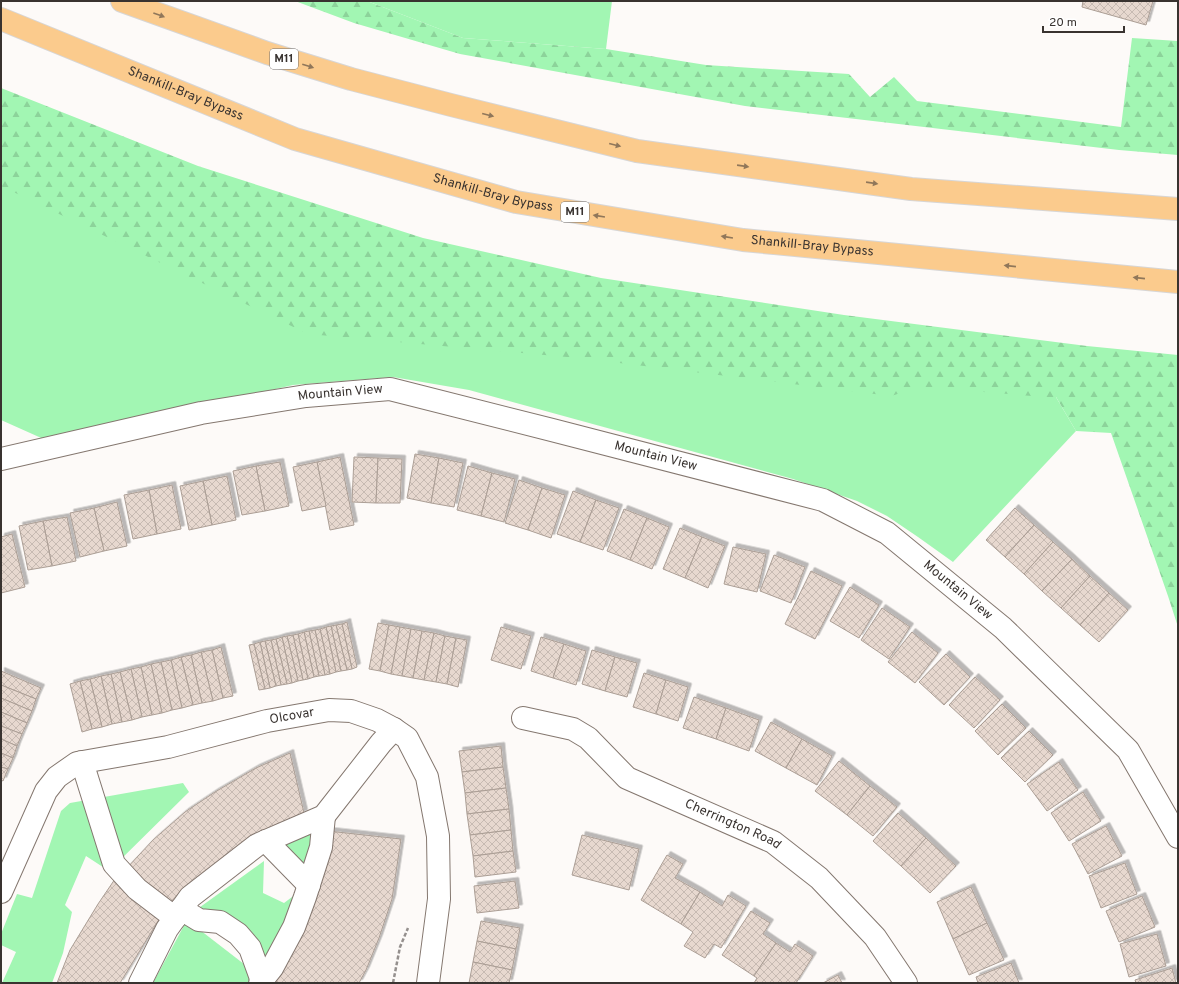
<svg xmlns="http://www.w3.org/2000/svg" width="1179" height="984" font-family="Overpass,sans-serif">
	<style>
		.grass { fill: #a2f6b3 }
		.forest { fill: url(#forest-firs) }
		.building { fill: url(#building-cross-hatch); stroke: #ab9e95; filter: url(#shadow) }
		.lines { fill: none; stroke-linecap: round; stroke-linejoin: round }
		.street-casing { stroke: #84776f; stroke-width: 24 }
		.highway-casing { stroke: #d7d6d6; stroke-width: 24 }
		.path { stroke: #95908e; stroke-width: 2.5; stroke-dasharray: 4 2; stroke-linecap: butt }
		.street { stroke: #fff; stroke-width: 22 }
		.highway { stroke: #fbcb8d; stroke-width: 22 }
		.oneway { fill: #90775a }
		.labels { text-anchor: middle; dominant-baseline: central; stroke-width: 4; stroke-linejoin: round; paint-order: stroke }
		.shield { fill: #fff; stroke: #74706e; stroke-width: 1 }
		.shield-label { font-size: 12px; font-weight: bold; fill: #393330 }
		.street-label { font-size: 13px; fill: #393330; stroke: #fff }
	</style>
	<defs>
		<pattern id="forest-firs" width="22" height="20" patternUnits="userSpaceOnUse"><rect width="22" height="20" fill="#a2f6b3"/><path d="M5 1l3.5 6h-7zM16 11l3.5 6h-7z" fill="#8cd39a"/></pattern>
		<pattern id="building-cross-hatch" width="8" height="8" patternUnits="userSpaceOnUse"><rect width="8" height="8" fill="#e7d8cf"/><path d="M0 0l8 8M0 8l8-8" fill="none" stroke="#c7bab2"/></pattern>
		<filter id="shadow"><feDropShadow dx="3.5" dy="-3.5" stdDeviation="0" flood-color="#0004"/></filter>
	</defs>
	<rect width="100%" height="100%" fill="#fdfaf8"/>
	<g class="grass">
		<polygon points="367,1 612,1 606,49 463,38"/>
		<polygon points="1,142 1050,387 1076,431 953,562 918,537 887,516 857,501 793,479 469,390 393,377 293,385 48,441 1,420"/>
		<polygon points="183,783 189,792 109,871 86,856 65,905 72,912 63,953 52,983 2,983 16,952 1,945 1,934 17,894 32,898 61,811 70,803"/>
		<polygon points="312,826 308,875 279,850"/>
		<polygon points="264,861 263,893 284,903 304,888 266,965 196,910"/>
		<polygon points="187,920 253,971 255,983 153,983"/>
	</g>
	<g class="forest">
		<polygon points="295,1 367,1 463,38 606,49 706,65 849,74 870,97 894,77 917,101 1121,127 1132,38 1178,41 1178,155 1119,150 745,106 460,54 354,23"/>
		<polygon points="1,88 198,166 423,238 601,278 844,315 1087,346 1178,355 1178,627 1168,596 1111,433 1076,431 1056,397 1045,397 920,387 891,396 578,358 308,334 1,186"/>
	</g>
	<g class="building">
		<polygon points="1083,1 1153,1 1146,25 1082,7"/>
		<polygon points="415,454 439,458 431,503 407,498"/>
		<polygon points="340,457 354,525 330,530 317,462"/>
		<polygon points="354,457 378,458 376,503 352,502"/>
		<polygon points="378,458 402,459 400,503 376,503"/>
		<polygon points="439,458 463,463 454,507 431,503"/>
		<polygon points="280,462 289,506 265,511 256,466"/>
		<polygon points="317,462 326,506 302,511 293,467"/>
		<polygon points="256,466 265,511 242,515 233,471"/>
		<polygon points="468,466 492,473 481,516 457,510"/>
		<polygon points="492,473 515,479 504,522 481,516"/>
		<polygon points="227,476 236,520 212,525 203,481"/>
		<polygon points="519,480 542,488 528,530 505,523"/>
		<polygon points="203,481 212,525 189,530 180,486"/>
		<polygon points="172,485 181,529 157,534 149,490"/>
		<polygon points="542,488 565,495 551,538 528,530"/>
		<polygon points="149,490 157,534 133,539 124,495"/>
		<polygon points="573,491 596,500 580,542 557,534"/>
		<polygon points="596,500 619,508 603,550 580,542"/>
		<polygon points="117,502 127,546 104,551 94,508"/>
		<polygon points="94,508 104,551 80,557 70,513"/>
		<polygon points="1015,508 1034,525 1005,557 986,540"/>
		<polygon points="624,509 647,518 630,560 607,551"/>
		<polygon points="67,517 76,561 52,566 43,521"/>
		<polygon points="647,518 669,527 652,569 630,560"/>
		<polygon points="43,521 52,566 28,570 19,526"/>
		<polygon points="1034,525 1053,542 1024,574 1005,557"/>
		<polygon points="680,528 702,537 685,578 663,569"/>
		<polygon points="12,534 25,587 1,593 1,537"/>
		<polygon points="702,537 725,546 708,588 685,578"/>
		<polygon points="1053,542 1072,559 1042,591 1024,574"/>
		<polygon points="733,547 766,554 757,592 724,584"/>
		<polygon points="774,555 805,567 791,603 760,591"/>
		<polygon points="1072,559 1090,576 1061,608 1042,591"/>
		<polygon points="811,571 842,586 815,639 785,624"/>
		<polygon points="1090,576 1109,593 1080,625 1061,608"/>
		<polygon points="850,587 879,605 859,638 830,621"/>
		<polygon points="1109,593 1128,610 1099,642 1080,625"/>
		<polygon points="882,608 910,627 889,659 861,640"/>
		<polygon points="347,622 357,667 352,669 342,624"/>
		<polygon points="378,623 389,625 380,671 369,669"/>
		<polygon points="342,624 352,669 347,670 336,625"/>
		<polygon points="336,625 347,670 341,671 331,626"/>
		<polygon points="389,625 400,627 391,674 380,671"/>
		<polygon points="331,626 341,671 336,672 326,627"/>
		<polygon points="326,627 336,672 330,674 320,629"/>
		<polygon points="400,627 411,629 402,676 391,674"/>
		<polygon points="501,627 531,636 521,669 491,660"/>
		<polygon points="320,629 330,674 325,675 315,630"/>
		<polygon points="411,629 422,631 413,678 402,676"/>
		<polygon points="315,630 325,675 319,676 309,631"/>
		<polygon points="309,631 319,676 314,677 304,632"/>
		<polygon points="422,631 434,633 424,680 413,678"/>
		<polygon points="304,632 314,677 308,679 298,634"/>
		<polygon points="912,632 938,653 915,683 888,662"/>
		<polygon points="434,633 445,636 436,682 424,680"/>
		<polygon points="298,634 308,679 303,680 293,635"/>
		<polygon points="293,635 303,680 298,681 287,636"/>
		<polygon points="287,636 298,681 292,683 282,637"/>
		<polygon points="445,636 456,638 447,684 436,682"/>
		<polygon points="282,637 292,683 287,684 276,639"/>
		<polygon points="541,637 564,644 553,678 531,671"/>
		<polygon points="456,638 467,640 458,687 447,684"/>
		<polygon points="276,639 287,684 281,685 271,640"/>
		<polygon points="271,640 281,685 276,686 265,641"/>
		<polygon points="265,641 276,686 270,688 260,642"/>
		<polygon points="260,642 270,688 265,689 254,644"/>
		<polygon points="254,644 265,689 259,690 249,645"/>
		<polygon points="564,644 586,651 576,685 553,678"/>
		<polygon points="221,647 233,696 223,698 212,650"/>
		<polygon points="212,650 223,698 213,701 201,652"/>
		<polygon points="592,650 615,657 605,691 582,684"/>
		<polygon points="201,652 213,701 202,703 191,655"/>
		<polygon points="946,654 970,677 944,705 919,682"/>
		<polygon points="191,655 202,703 193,705 181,657"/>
		<polygon points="181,657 193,705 182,708 171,660"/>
		<polygon points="615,657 637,663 627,697 605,691"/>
		<polygon points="171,660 182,708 172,710 161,662"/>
		<polygon points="161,662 172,710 162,713 151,664"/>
		<polygon points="151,664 162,713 152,715 141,667"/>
		<polygon points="141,667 152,715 142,717 131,669"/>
		<polygon points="131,669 142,717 132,720 120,672"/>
		<polygon points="1,671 41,688 36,699 1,685"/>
		<polygon points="120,672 132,720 122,722 111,674"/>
		<polygon points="644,673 666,680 656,714 633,707"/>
		<polygon points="111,674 122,722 112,724 101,676"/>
		<polygon points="101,676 112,724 102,727 90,679"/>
		<polygon points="975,677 1000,700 974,728 949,705"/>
		<polygon points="90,679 102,727 92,729 80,681"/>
		<polygon points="666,680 688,687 678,721 656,714"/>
		<polygon points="80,681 92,729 82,732 70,684"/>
		<polygon points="1,685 36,699 32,711 1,698"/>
		<polygon points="694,697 726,708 716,739 683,728"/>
		<polygon points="1,698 32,711 27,723 1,712"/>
		<polygon points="1002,704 1026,728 998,755 975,731"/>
		<polygon points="726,708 759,720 749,751 716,739"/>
		<polygon points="1,712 27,723 22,734 1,726"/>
		<polygon points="771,722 802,739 786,768 755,751"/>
		<polygon points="1,726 22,734 17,746 1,739"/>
		<polygon points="1029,731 1053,755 1025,782 1001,758"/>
		<polygon points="1,739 17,746 13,758 1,753"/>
		<polygon points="802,739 832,756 817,785 786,768"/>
		<polygon points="501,746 503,767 462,772 459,751"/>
		<polygon points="1,753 13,758 8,769 1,767"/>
		<polygon points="290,753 304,813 275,825 256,835 200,876 166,908 125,870 153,840 185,812 215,792 256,768"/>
		<polygon points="839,761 870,786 847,815 815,791"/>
		<polygon points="1059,762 1078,790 1047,811 1027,784"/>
		<polygon points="1,767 8,769 3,781 1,780"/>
		<polygon points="503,767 506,788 465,793 462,772"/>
		<polygon points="870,786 897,807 873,836 847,815"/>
		<polygon points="506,788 509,809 467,814 465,793"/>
		<polygon points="1083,792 1101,821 1069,841 1051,813"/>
		<polygon points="509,809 511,830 470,835 467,814"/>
		<polygon points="898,813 926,838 901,866 873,841"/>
		<polygon points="1106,826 1122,856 1088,874 1072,844"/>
		<polygon points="511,830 513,851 473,856 470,835"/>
		<polygon points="328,831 401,839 392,899 379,938 366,970 359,983 267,983"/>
		<polygon points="582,835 639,849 629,890 572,875"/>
		<polygon points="926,838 956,866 930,893 901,866"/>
		<polygon points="513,851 516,872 475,877 473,856"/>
		<polygon points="667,855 683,864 675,878 700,892 681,924 641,900"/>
		<polygon points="1125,863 1137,894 1101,908 1089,876"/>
		<polygon points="115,879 163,913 120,983 57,983 70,950 98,904"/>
		<polygon points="515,881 519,908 477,913 474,886"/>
		<polygon points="971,887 987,923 953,939 937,902"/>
		<polygon points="700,892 722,906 728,895 746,906 721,948 714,944 705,958 684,946 693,932 681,924"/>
		<polygon points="1142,896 1155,927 1119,942 1106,911"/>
		<polygon points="751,911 770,923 763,934 776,943 754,976 722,955"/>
		<polygon points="481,921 520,928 516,949 477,941"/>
		<polygon points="987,923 1004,960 969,975 953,939"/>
		<polygon points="1157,934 1166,966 1129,977 1120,944"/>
		<polygon points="477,941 516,949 512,970 473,962"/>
		<polygon points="776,943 790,952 795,944 813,956 796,983 754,983 757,978 754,976"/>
		<polygon points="473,962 512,970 509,983 469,983"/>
		<polygon points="1011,963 1019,983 978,983 976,977"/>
		<polygon points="1172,968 1176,983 1136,983 1135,980"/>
		<polygon points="838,975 842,983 823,983"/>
	</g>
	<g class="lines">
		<defs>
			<g id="street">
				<path id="s1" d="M1,459l200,-46 105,-17 84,-7 162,41 271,70 64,33 116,95 125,122 50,87"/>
				<path id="s2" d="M523,718l50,11 15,9 39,40 146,64 46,36 56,59 31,46"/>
				<polyline points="82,762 114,864 137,889 175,918"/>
				<polyline points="266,841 309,885"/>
				<path id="s3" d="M1,892l45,-101 11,-14 20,-14 91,-16 99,-26 62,-11 22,1 26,9 17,9 13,9 20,39 11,59 1,63 -11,84"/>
				<polyline points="181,909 199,920 220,922 238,934 250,948 262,981"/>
				<polyline points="140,983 167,929 190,897 257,845 324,816 381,743 394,729"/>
				<polyline points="260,983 272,968 294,927 305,897 321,847 324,816"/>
			</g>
			<g id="highway">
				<polyline points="122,1 267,53 351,79 451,105 637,151 911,189 1178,209"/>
				<path id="s4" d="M1,19l294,120 221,63 227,38 435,42"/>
			</g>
		</defs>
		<use href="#street" class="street-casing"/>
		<use href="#highway" class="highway-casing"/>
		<polyline class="path" points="393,983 400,947 408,928"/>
		<use href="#street" class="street"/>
		<use href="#highway" class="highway"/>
	</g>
	<defs><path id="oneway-solid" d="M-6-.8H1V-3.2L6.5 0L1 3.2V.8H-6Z"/></defs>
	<g class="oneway">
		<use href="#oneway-solid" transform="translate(159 15) rotate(20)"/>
		<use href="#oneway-solid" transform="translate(308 66) rotate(17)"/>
		<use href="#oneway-solid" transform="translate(488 115) rotate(14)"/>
		<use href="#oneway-solid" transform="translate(615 145) rotate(14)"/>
		<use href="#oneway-solid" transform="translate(743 166) rotate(8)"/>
		<use href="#oneway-solid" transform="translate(872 183) rotate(8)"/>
		<use href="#oneway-solid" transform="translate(599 216) rotate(-171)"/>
		<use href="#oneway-solid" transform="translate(727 237) rotate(-171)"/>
		<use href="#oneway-solid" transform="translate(1010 266) rotate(-174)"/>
		<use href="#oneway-solid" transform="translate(1139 278) rotate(-174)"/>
	</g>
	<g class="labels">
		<g class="shield">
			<rect x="270" y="49" width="28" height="20" rx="3"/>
			<rect x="561" y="202" width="28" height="20" rx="3"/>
		</g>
		<g class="shield-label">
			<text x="284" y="59">M11</text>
			<text x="575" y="212">M11</text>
		</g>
		<g class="street-label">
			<text stroke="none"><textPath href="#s4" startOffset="199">Shankill-Bray Bypass</textPath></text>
			<text stroke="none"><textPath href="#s4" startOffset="523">Shankill-Bray Bypass</textPath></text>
			<text stroke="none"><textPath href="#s4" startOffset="847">Shankill-Bray Bypass</textPath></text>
			<text stroke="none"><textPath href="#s1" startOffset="346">Mountain View</textPath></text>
			<text stroke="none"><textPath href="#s1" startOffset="670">Mountain View</textPath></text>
			<text stroke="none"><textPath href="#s1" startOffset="1006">Mountain View</textPath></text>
			<text stroke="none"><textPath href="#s3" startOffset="373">Olcovar</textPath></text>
			<text stroke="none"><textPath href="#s2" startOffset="240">Cherrington Road</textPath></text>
		</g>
	</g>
	<rect width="1179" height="984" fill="none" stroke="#393330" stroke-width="4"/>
	<path d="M1043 26v6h81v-6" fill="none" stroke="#393330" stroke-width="2"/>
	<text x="1049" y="26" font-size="12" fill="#393330" stroke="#ffffff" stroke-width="3" paint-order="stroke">20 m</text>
</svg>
